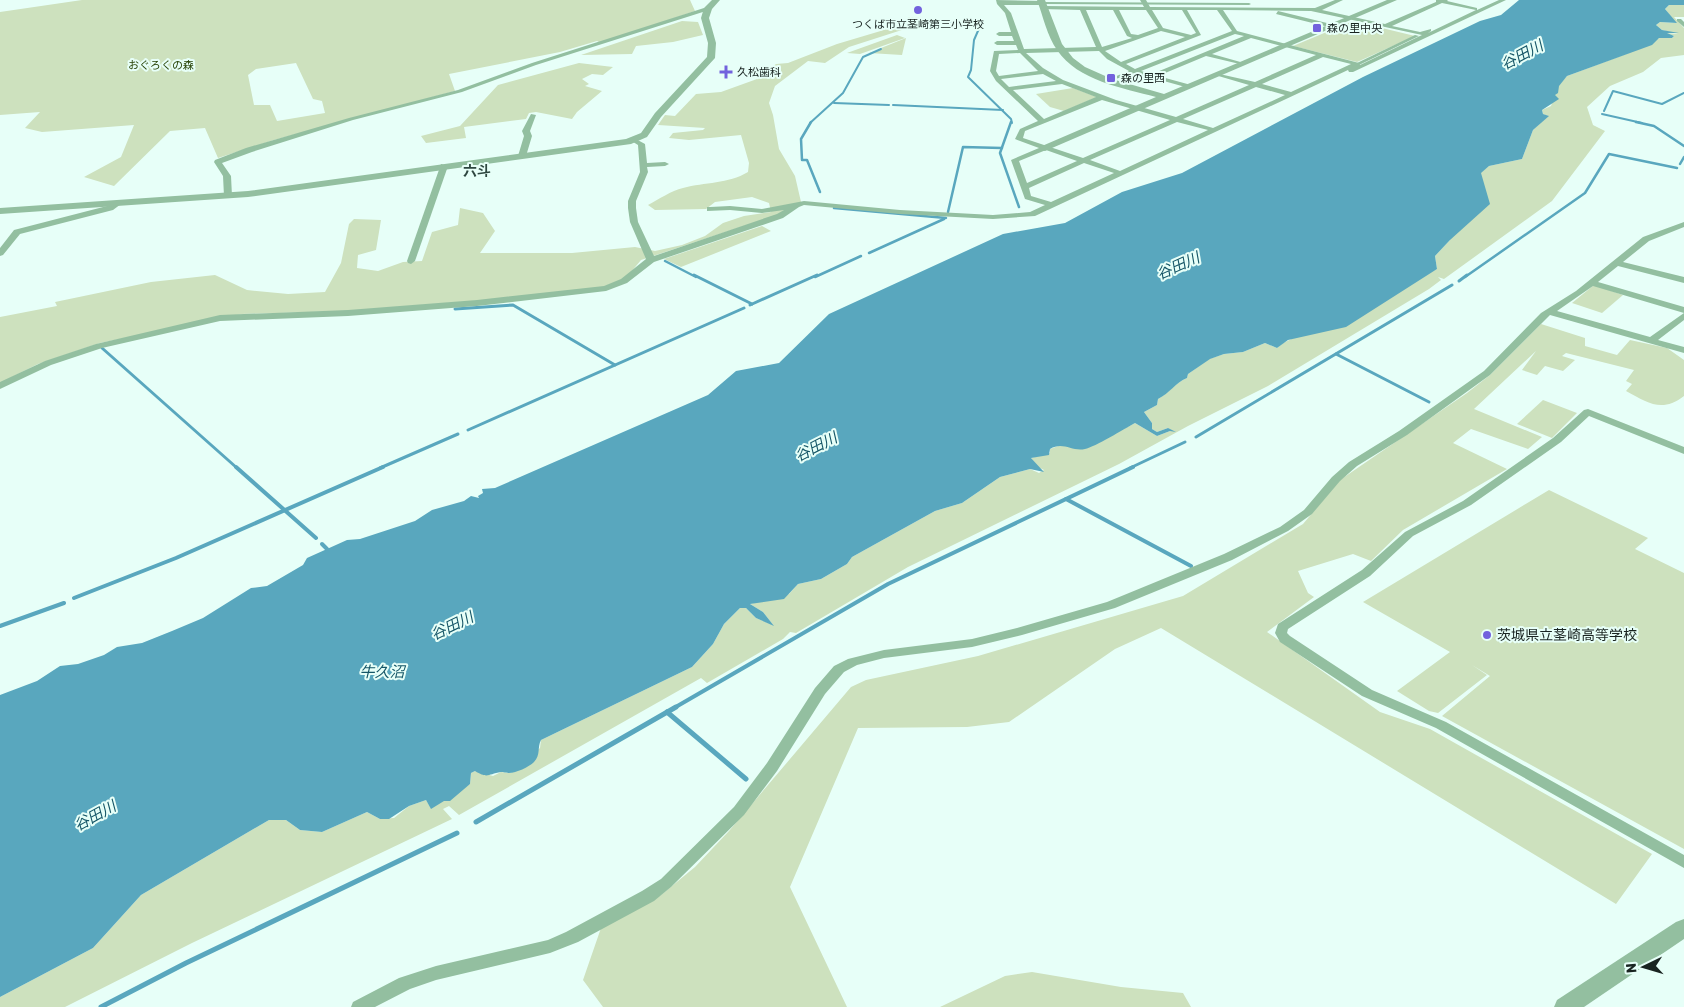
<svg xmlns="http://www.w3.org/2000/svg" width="1684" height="1007" font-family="Rubik,'Noto Sans JP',sans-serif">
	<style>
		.green { fill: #cde1be; fill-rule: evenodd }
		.water { fill: #59a7be }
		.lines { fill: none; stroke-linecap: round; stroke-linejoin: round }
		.stream-far4 { stroke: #59a7be; stroke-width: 2 }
		.stream-far3 { stroke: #59a7be; stroke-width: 2.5 }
		.stream-far2 { stroke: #59a7be; stroke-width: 3 }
		.stream-far1 { stroke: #59a7be; stroke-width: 4 }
		.stream { stroke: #59a7be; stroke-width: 5 }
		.pedestrian { fill: #93bfa0; fill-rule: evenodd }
		.minor { fill: #93bfa0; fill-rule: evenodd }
		.tertiary { fill: #93bfa0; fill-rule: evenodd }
		.poi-dot { fill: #7262dd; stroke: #e7fff8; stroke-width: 2 }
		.labels { text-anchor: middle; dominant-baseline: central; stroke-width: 4; stroke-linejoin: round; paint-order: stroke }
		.far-poi-label { font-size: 11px; fill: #192421; stroke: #e7fff8; text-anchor: start }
		.far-park-label { font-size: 11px; fill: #284407; stroke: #e7fff8 }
		.far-quarter-label { font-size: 14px; font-weight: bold; fill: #2d463f; stroke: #e7fff8 }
		.poi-label { font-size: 14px; fill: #192421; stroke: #e7fff8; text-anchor: start }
		.water-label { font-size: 15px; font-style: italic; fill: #155667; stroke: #e7fff8 }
	</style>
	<rect width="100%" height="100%" fill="#e7fff8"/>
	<g class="green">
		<path d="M82,0h608l5,11 -94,32 -4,-2 -37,11 -111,22 6,17 -181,49 -56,18 -13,-30 -35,3 -56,55 -30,-9 37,-20 13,-32 -92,7 -17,-4 15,-16 -40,3v-103zM296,63l17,36 9,2 3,12 -48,8 -7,-16h-16l-6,-30 8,-6z"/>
		<path d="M1669,5h15v12h-10l10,11v27l-23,3 -18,14 -33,14 -23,21 6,18 12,6 -53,70 -108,78 -6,-2 3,3 -12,9 -161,97 -80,40 -69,38 -211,103 -112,66 -6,-1 -7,7 -76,44 -6,-5 -242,137 -10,-9 -6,3 9,10 -260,124 -127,64h-65v-10l93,-49 48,-53 128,-75h17l14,10 22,2 45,-20 13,7 14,-1 15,-12 17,-6 5,8 39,-24 1,-11 4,-2 18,5 8,-4 10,1 29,-25 1,-8 151,-73 21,-23 11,-20 16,-16h6l10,10 17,7 -10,-13 -13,-8 39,-10 9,-10 23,-5 26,-15 5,-7 83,-46 27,-8 38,-26 30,-8 9,4 5,-3 -6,-3 -7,-9 19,-5v-4l11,-4 23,4 51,-26 22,13 13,-5 -2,-3 -11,4 -5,-3v-6l-8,-11 13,-7 1,-6c11,-6 17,-16 29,-21l1,-4 21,-15 15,-5 19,-2 22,-9 12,5 6,-5 154,-74 -2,-13 15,-16 30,-67 9,-7 33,-7 11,-29 15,-14 -5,-2 -1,-4 9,-4 7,-20 9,-10 59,-22 33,-16h13l2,-2 -9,-3 13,1 -16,-4 -6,-5 4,-3 16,1 -11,-14z"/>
		<path d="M909,17l14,1 9,5 -24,5 -59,19 -24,16 -17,-2 -33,25 -6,17 4,12 6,34 16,27 6,26 -24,13 -136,45 -15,18 -26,10 -90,10 -165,13 -103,3 -142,29 -62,21 -38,19v-66l57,-11 -2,-4 96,-20 64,-7 32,15 41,4 37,-2 16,-29 8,-39 5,-5 27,1 -5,30 -18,5 -1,13 21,3 25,-9 19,-1 10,-29 26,-7 2,-17 23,5 12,18 -15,22h92l63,-6 20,4 27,-6 23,-9 18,-13 21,-7 27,-4 -2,-9 -17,-6 -37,5 -9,7 -51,1 -7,-5c11,-6 23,-14 35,-17 22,-6 45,-4 65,-16l1,-9 -8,-28 -52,5 -20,-2 4,-5 30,-3 2,-2 -47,-3 7,-10 10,1 21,-22 25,-2 36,-13 19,-15 12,-1 49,-19 57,-17z"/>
		<polygon points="682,21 698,22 703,35 673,42 636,46 632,54 581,55"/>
		<polygon points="1353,21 1415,36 1357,62 1293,46"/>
		<polygon points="897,35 905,38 860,54 847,53"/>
		<polygon points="906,38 902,55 869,53 882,49 881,48"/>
		<polygon points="579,63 613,67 603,75 592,74 582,79 589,84 585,86 602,91 577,112 572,119 536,112 529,113 526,119 464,127 466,138 426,143 421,136 460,126 498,85"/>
		<polygon points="1073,88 1097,97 1064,111 1050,107 1036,94"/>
		<polygon points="762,226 771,231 681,267 664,259"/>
		<polygon points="1594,285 1623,295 1602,313 1572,303"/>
		<path d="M1541,324l44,14v8l32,9 13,-15 37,8 17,12v36c-22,17 -36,7 -58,-5l6,-7 -6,-3 8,-11 -68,-17 -4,3 13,4 -12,11 -18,-5 -8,9 -15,-5 14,-19 -62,58 68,28 -14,12 -57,-20 -18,14 54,26 -104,61 -32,31 -18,-7 -55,17 10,22 6,4 -47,35 113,80 50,17 222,125 -36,50 -455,-276 -46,21 -106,73 -42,5 -109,1 -68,159 57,120h-244l-20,-27 18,-52 60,-33 34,-28 34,-36 122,-144 15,-7 112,-24 205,-60 120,-72 37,-44 127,-87 23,-18z"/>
		<polygon points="1543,400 1577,413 1552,438 1517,424"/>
		<polygon points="1549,490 1648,538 1635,549 1684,573 1684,849 1442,716 1490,676 1472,665 1487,675 1438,713 1429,711 1397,691 1450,652 1363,602"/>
		<polygon points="1032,972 1121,987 1183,993 1191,1007 940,1007 1005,976"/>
	</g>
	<path class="water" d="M1519,0h165v5h-15l-4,4 12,14 -17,-1 -4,3 6,5 17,3h-12l7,3 -2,2h-13l-7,7 -85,31 -8,10 -1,7 -3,2 4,4 -17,11 1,4 6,2 -16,14 -11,29 -33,7 -8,7 9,31 -40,36 -15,16 2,13 -91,58 -58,13 -11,8 -12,-5 -22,9 -19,2 -14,5 -22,15 -1,4c-12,5 -17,15 -29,21l-1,6 -13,7 8,11v6l5,3 11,-4 8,4 -6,-1 -13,5 -22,-13c-11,6 -40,24 -50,26 -13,3 -22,-8 -35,0l-1,6 -18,3 13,14 -14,-3 -30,8 -38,26 -27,8 -83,46 -5,7 -26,15 -23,5 -14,15 -34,5 13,8 11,14 -18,-8 -10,-10h-6l-16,16 -11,20 -21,23 -151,73c-4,7 0,15 -7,22 -5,5 -18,11 -25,11 -1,0 -7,-1 -8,-1 -13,2 -13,7 -26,-1l-4,2 -1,11 -20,17h-6l-13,8 -5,-9 -17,6 -20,13h-9l-13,-7 -45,20 -22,-2 -14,-10h-17l-128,75 -48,53 -93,49v-302l37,-14 23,-15 18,-2 26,-9 13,-8 25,-4 30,-12 31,-13 48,-30 16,-2 36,-21 4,-7 40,-18 13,-1 55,-18 17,-11 32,-9 7,-5 8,2 -1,-2 5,-3 -1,-4 13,-1 213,-93 28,-24 43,-8 50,-49 174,-80 62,-11 57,-31 60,-19 181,-96 117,-56 21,-6z"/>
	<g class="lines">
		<g class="stream-far4">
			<polyline points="946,22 981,24 974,40 971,70 968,77 1011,119 1012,123"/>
			<polyline points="834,103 889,105"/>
			<polyline points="893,105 1003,110"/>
			<polyline points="1604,111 1613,91 1662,104 1684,93"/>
			<polyline points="1602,114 1642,123"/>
			<polyline points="810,123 843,93 863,57 881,49"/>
		</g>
		<g class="stream-far3">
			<polyline points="811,122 801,139 802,160 807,160 820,192"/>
			<polyline points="1011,122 1000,153 1019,207"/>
			<polyline points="1636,122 1654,126 1684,146"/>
			<polyline points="1680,164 1684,157"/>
			<polyline points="834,208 946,218"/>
			<polyline points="948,212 963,147 1002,148"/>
			<polyline points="869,253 944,219"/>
			<polyline points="665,261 696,277"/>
			<polyline points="815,277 861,256"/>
			<polyline points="1465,277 1585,193 1609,154 1677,168"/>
		</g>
		<g class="stream-far2">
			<polyline points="694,275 752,304"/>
			<polyline points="1459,281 1467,275"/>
			<polyline points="750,305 817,275"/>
			<polyline points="455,309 513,305 615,365"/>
			<polyline points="102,348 237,468"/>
			<polyline points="1336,354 1429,402"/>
			<polyline points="468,430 744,308"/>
			<polyline points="1196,437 1452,285"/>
			<polyline points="380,468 458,434"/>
			<polyline points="1130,468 1185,442"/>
		</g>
		<g class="stream-far1">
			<polyline points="236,467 316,538"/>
			<polyline points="1066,499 1191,566"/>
			<polyline points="322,544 327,549"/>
			<polyline points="74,598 176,558 383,467"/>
			<polyline points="0,626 64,603"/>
			<polyline points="674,708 888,584 1133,467"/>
		</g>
		<g class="stream">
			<polyline points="667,712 746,779"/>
			<polyline points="476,822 676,707"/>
			<polyline points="101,1007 186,963 457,833"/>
		</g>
		<g class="pedestrian">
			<polygon points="1043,2 1249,3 1251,4 1249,5 1041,4"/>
			<polygon points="1415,35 1419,36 1359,65 1355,64"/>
		</g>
		<g class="minor">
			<path d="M996,0l47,1 3,2 -3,2h-39l7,8 13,36 72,-2 -16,-37 -38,-1 2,-3 100,1 -4,-7h6l4,7 165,1 20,-8h8l-21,10 63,14 51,-22v-2h12l-1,1 30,7v2l22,-10h7l-153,72h-4l-1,-2 -313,146 -42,3 -93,-5 -96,-9 -5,2 -16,11 -129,44 -27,21 -21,8 -129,15 -129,10 -128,5 -118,27 -51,17 -51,24v-7l45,-21 51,-17 124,-29 128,-5 129,-10 127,-14 17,-7 25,-20 -16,-37 -2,-14v-7l12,-29 -2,-27 -8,-5 4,-2 11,6 2,19 18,-1 4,2 -4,2 -18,1 1,5 -12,29v7l2,14 16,34 123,-42 7,-4 -22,3 -32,-3 -23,1v-4h3l20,-1 32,3 42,-8 96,9 93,5 37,-3 15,-7 -20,-6 -14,-39 28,-12 -24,-9 5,-10 18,-8 -42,-40 -6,-10 4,-20 24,-1 -2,-5h-19l-3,-2 3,-2h17l-2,-5h-13l-3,-2 3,-2h12l-6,-19 -8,-9zM1442,3l34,7 -48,23 3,-2v-2l-11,3 -28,-6zM1086,10h27l14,26 5,2 -30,9zM1119,10h27l12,18 -20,7 -7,-1zM1152,10h30l14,23 -5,2 -28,-7zM1187,10h30l15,21 -97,38 -9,-5 75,-29zM1223,10l88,1 111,24 -62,30 -1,-2 -122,-32zM1161,31l24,6 -64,25 -16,-11zM1235,34l9,2 -92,38 -11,-3zM1251,38l65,17 -61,27 -40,-9v2l34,10 -73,32 -60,-17 -53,-20 -20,-12 -17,-15 73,-2 8,8 22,12 -20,8v2l26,-8 54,15 3,-2 -1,-1 -33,-9 48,-20 38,9v-2l-32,-9zM1020,53l18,18 -39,5 -3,-5 3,-17zM1323,57l28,7 -60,28 -29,-8zM1043,74l13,7 -47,6 -8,-8zM1062,84l34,13 -52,22 -31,-29zM1256,87l29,8 -72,33 -30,-9zM1102,100l68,20 -87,38 -60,-20 2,-7zM1177,122l31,8 -88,41 -30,-11zM1046,150l31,11 -50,22 -8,-22zM1084,163l30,10 -63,29 -20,-6 -2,-8z"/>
			<polygon points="704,8 706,11 536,65 462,92 353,120 252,152 222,163 231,176 232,196 228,198 224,196 223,176 214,162 215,160 246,148 349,118 458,90 532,63"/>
			<polygon points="1278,11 1335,25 1336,26 1333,28 1276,14"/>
			<polygon points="1677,19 1681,19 1684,22 1684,27 1677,21"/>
			<polygon points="531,114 536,115 530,131 532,136 526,156 522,158 518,156 524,136 522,131"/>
			<polygon points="441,164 448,166 415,261 411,264 408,263 407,261"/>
			<polygon points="117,202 121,204 113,210 20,234 3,255 0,256 0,248 14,230 107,206"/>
			<polygon points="1684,222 1684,227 1649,241 1623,262 1684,277 1684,283 1618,266 1598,282 1684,307 1684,313 1593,286 1557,311 1650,337 1684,313 1684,320 1658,340 1684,347 1684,353 1550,315 1490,375 1407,435 1357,466 1340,481 1312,514 1288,531 1232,560 1115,608 1022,635 972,647 884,658 857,665 844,672 825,694 777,771 744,815 671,887 654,901 578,942 550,953 436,980 410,989 375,1007 351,1007 353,1002 399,978 436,966 548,940 566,932 642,891 661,879 734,807 767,763 815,688 834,666 848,659 884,650 972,639 1017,628 1107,602 1224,554 1280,527 1304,510 1332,477 1349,462 1399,431 1484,371 1541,313 1576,291 1643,237"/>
			<polygon points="1588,409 1684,447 1684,454 1589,416 1561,442 1471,505 1413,536 1370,576 1288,629 1287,633 1290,636 1372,690 1446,722 1684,855 1684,868 1436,728 1362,696 1280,642 1275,633 1278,624 1362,570 1405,532 1463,501 1553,438 1584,410"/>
		</g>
		<g class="tertiary">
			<polygon points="712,0 720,0 712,9 709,18 716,43 715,58 661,117 647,137 631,144 248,197 0,214 0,208 248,191 626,139 641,133 655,113 707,57 708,43 701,18 704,8"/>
			<path d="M1037,0h8l17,44 11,14 12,9 27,12 52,15 223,-94h10l-352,151 -3,-1v-4l114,-49c-33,-9 -78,-16 -99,-47 -10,-14 -14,-34 -20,-50z"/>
			<polygon points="1684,919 1684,939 1584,1007 1554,1007 1557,1000 1676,922"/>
		</g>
	</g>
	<g class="poi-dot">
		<circle cx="918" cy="10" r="5"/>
		<rect x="1312" y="23" width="10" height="10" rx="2.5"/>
		<path d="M723.5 64.5h5v5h5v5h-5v5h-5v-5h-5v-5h5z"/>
		<rect x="1106" y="73" width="10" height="10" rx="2.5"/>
		<circle cx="1487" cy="635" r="5"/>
	</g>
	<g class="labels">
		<g class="far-poi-label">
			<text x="918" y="24" text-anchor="middle">つくば市立茎崎第三小学校</text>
			<text x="1327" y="28">森の里中央</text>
			<text x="737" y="72">久松歯科</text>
			<text x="1121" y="78">森の里西</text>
		</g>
		<g class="far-park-label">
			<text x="161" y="65">おぐろくの森</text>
		</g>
		<g class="far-quarter-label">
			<text x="477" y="171">六斗</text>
		</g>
		<g class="poi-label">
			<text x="1497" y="635">茨城県立茎崎高等学校</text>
		</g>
		<g class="water-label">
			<text transform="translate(1522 55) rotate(-28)">谷田川</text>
			<text transform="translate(1178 266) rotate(-24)">谷田川</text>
			<text transform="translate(816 447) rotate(-27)">谷田川</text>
			<text transform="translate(452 626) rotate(-26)">谷田川</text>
			<text x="382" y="672">牛久沼</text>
			<text transform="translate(95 816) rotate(-29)">谷田川</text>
		</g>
	</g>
	<g transform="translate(1644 967) rotate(265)" stroke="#e7fff8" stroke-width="4" paint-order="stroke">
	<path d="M0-4L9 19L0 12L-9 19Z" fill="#192421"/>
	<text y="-8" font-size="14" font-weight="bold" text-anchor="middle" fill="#192421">N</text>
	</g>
</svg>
